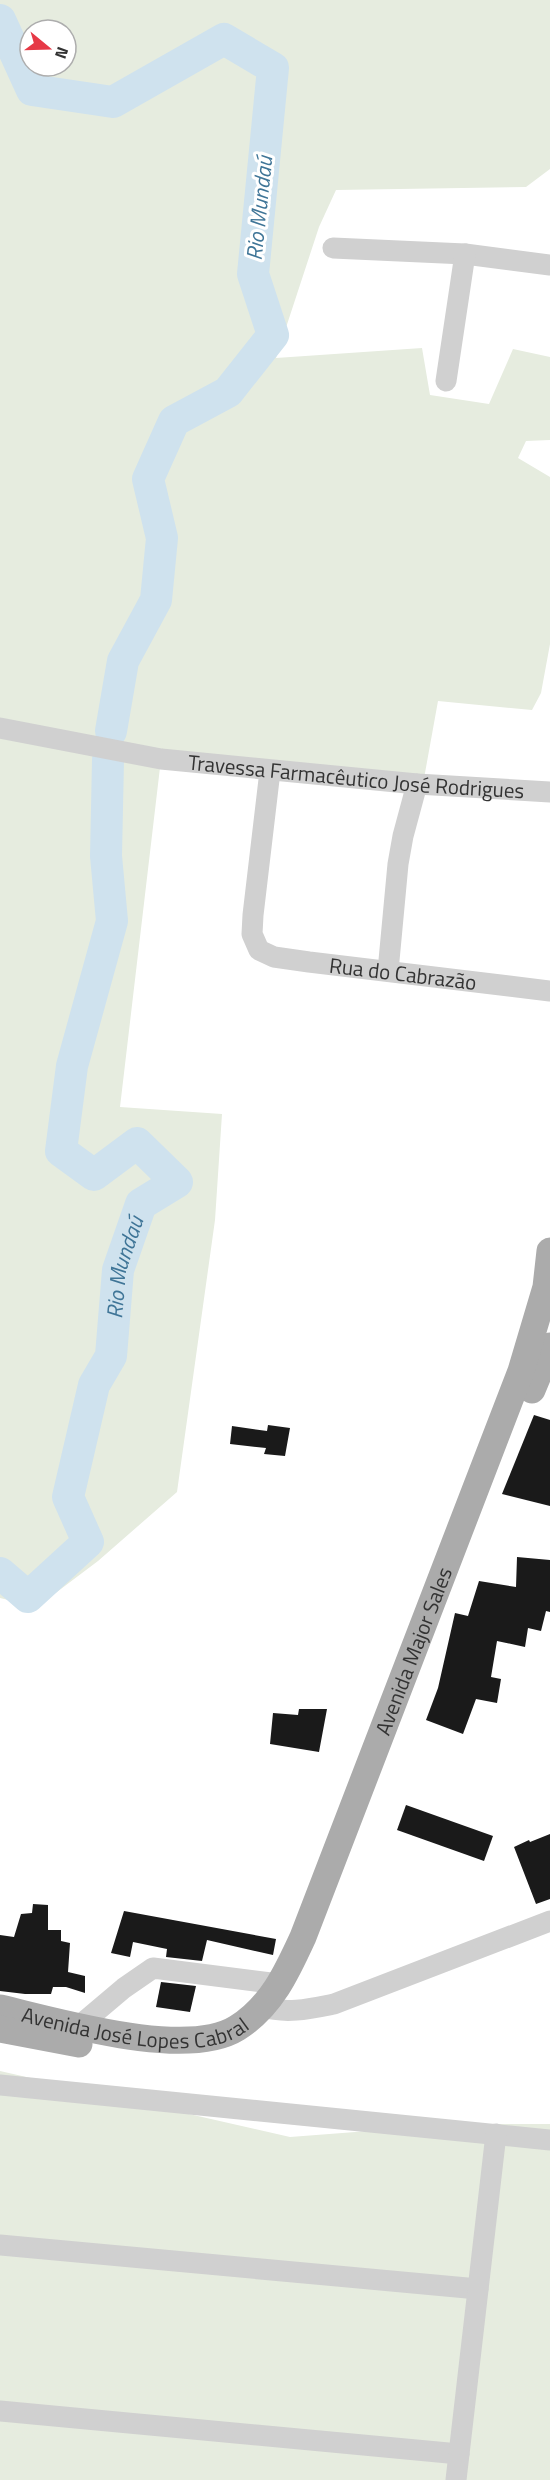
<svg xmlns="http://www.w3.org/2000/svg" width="550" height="2480" font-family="'Titillium Web',sans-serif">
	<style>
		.green { fill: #e6ecdf; fill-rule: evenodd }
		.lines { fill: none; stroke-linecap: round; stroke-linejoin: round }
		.river { stroke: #cfe2ee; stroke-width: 32 }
		.building { fill: #1a1a1a }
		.minor { stroke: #d0d0d0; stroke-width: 21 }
		.major { stroke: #ababab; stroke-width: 27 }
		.labels { text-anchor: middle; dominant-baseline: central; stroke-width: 6; stroke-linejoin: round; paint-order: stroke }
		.street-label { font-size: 21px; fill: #333; stroke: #fff }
		.water-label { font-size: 22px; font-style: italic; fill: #3f7597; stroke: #fff }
	</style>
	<rect width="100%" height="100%" fill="#fff"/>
	<g class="green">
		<path d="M0,0h550v169l-24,18 -190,3 -17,37 -43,131 146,-10 8,47 59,9 24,-55 37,8v83l-24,1 -8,17 32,19v167l-9,49 -9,17 -94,-9 -15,83 -262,-25 -41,348 102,7 -7,106 -38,272 -79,69 -61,46 -37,-9zM30,30h36v36h-36z"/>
		<polygon points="0,2071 290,2137 460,2124 550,2124 550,2480 0,2480"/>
	</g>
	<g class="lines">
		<g class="river">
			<polyline points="0,20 32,90 113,102 224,39 273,68 253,274 273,335 228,392 174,421 148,479 162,538 156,600 123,661 111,731"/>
			<path id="s1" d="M0,1573l28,24 60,-55 -20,-45 26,-112 17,-29 7,-86 23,-66 36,-22 -40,-39 -43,32 -33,-24 11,-85 40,-145 -6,-65 2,-96"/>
		</g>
	</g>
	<g class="building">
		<polygon points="534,1415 550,1420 550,1506 502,1494"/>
		<polygon points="268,1425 290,1428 285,1456 264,1454 266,1448 230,1444 232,1426 267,1431"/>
		<polygon points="517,1557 550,1560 550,1612 546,1611 541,1631 528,1628 525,1647 497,1641 491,1677 501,1679 497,1703 476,1699 463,1734 426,1720 438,1688 455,1613 468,1616 479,1581 516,1587"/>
		<polygon points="299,1709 327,1709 319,1752 270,1744 273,1713 298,1715"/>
		<polygon points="406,1805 493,1836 484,1861 397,1830"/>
		<polygon points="550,1834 550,1899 536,1904 514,1847 529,1840 530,1842"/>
		<polygon points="33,1904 48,1905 48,1930 61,1930 61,1941 70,1943 68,1972 85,1976 85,1993 66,1987 53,1987 51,1994 25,1994 0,1991 0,1935 14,1937 21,1914 32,1913"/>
		<polygon points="124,1911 276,1939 273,1955 207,1940 202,1961 166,1957 167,1949 133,1942 130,1957 111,1953"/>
		<polygon points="161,1982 196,1986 190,2012 156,2007"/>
	</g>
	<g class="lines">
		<g class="minor">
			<polyline points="333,248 465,254 550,265"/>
			<polyline points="446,381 465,254"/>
			<path id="s2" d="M0,728l161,31 256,25 133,8"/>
			<path id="s3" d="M270,771l-17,144 -1,19 7,16 15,7 35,5 241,29"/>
			<polyline points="388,971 398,864 403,836 417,784"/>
			<path d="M262,2007c25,7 47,2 72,-3l216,-83"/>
			<polyline points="79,2026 124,1988 153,1968 279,1984"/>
			<polyline points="0,2085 550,2140"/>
			<polyline points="0,2245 478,2289"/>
			<polyline points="0,2411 459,2454"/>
			<polyline points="456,2480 496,2134"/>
		</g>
		<g class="major">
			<polyline points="532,1390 550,1346"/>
			<path id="s4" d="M0,2008c57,13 186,52 237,20 34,-21 50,-56 66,-91l218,-566 25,-84 4,-36"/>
			<polyline points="0,2029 79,2044"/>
		</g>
	</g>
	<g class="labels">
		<g class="street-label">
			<text stroke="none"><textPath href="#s2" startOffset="360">Travessa Farmacêutico José Rodrigues</textPath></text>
			<text stroke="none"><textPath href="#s3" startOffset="328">Rua do Cabrazão</textPath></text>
			<text stroke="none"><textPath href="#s4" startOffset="663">Avenida Major Sales</textPath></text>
			<text stroke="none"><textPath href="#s4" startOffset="138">Avenida José Lopes Cabral</textPath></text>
		</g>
		<g class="water-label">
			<text transform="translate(259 208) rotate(-84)">Rio Mundaú</text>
			<text stroke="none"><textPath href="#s1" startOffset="406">Rio Mundaú</textPath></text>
		</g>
	</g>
	<g transform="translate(48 48) rotate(109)"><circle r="28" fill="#ffffff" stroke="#adadad" stroke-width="1.5"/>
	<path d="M0-4.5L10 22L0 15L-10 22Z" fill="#e63946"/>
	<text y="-9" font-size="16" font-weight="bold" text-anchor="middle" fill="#333333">N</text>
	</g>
</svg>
